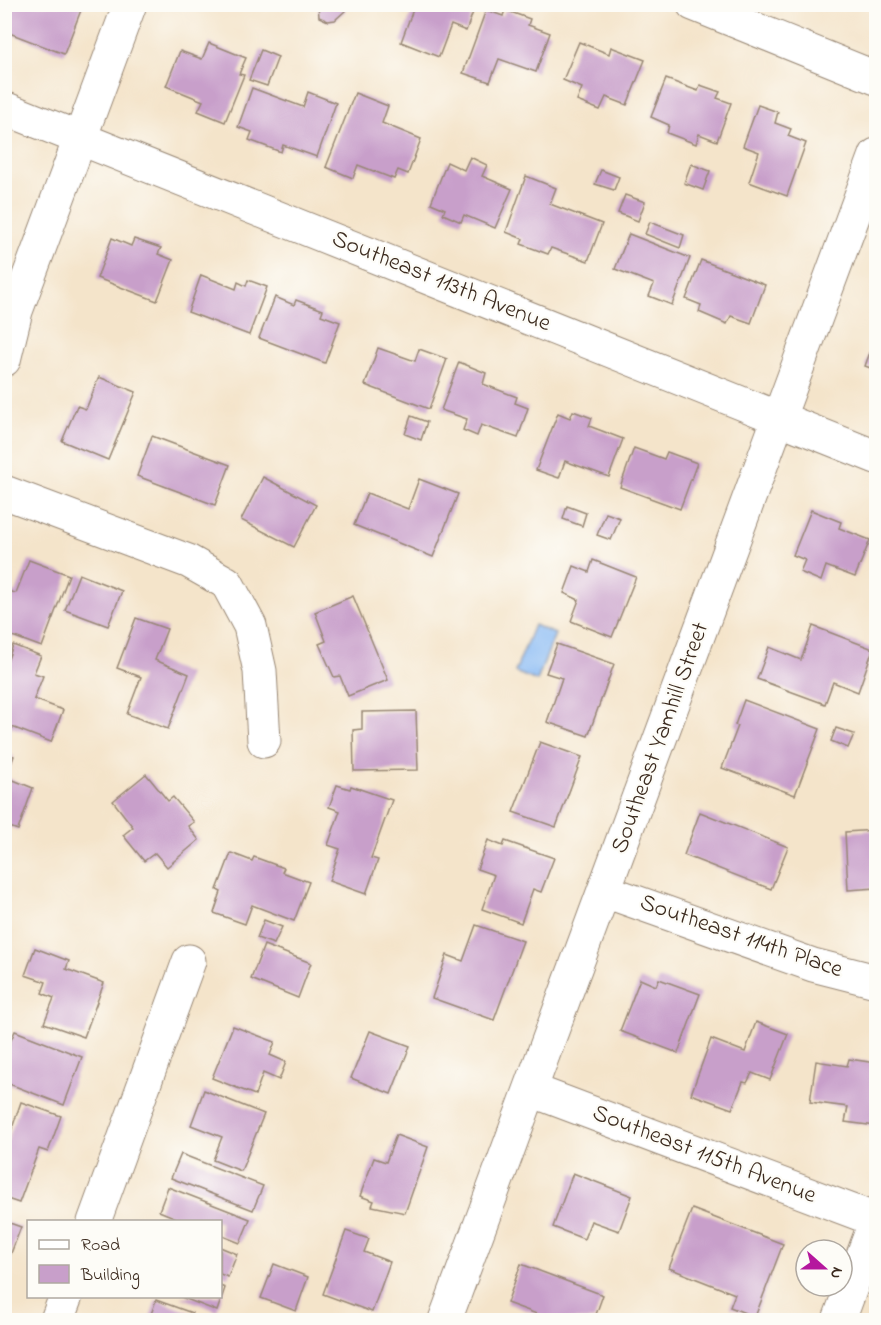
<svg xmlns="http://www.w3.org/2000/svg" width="881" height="1325" font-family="'Indie Flower',sans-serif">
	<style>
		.water { fill: #87b9f4; stroke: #617289; stroke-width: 1.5 }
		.building { fill: #c89fca }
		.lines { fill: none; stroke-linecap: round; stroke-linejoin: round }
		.minor-casing { stroke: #988774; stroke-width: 35 }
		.minor { stroke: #fff; stroke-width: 33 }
		.labels { text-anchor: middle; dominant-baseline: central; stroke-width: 4.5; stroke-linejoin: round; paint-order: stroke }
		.street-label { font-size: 24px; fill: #3b2a1e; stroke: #fdfcf7 }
	</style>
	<rect width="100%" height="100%" fill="#fdfcf7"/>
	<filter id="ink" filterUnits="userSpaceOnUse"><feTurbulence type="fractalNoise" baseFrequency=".0167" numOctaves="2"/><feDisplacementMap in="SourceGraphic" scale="12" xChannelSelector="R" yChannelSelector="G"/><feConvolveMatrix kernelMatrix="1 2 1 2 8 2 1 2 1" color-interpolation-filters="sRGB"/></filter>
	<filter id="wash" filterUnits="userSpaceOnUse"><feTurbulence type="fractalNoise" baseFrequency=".008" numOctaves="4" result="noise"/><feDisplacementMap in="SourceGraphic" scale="24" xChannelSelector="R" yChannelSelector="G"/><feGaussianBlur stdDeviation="1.35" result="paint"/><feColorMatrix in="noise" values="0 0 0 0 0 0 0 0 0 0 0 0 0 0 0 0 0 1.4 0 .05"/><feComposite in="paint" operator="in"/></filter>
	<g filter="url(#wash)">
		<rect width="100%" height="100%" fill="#f4e4ca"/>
		<polygon class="water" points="534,625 555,634 537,681 515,672"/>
		<g id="blocks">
			<g class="building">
				<polygon points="318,4 345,4 345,11 335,20 328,21 319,17"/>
				<polygon points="415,4 476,4 466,31 451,25 439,57 401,42"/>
				<polygon points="4,5 83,5 64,54 4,31"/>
				<polygon points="486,10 503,16 505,10 530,19 528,25 550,33 536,72 499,59 490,82 463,73"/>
				<polygon points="579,42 609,54 611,47 645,60 627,105 606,97 600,110 577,101 582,88 563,80"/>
				<polygon points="209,43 246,58 239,74 244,75 225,122 198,111 203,101 166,86 180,51 202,59"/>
				<polygon points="261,50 278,57 267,86 249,80"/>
				<polygon points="666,79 698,91 700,85 720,92 717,98 731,103 717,141 699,134 696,144 667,133 669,125 651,117"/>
				<polygon points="252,88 303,107 308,92 336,103 317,157 283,145 281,152 249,140 252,132 238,127"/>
				<polygon points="355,93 388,106 382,123 421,139 408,174 398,170 394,179 358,165 353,178 326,167"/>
				<polygon points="758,105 778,112 775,123 791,129 788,136 806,143 787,196 749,182 759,152 743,146"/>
				<polygon points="470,157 487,165 482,176 512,189 495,228 464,215 461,222 443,214 445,209 431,203 447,162 464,170"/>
				<polygon points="691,164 710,171 703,190 684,183"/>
				<polygon points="601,170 619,177 614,190 595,184"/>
				<polygon points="526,176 556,188 550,204 602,224 588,261 551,248 548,254 521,244 523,239 506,232"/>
				<polygon points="625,195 645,202 638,221 618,213"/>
				<polygon points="650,222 684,235 680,248 645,234"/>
				<polygon points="629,234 690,258 672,305 649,296 654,284 615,269"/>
				<polygon points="112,238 131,246 134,239 161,248 158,254 173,260 157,301 97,278"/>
				<polygon points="701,260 765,285 751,323 731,316 727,324 699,312 701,305 686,299"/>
				<polygon points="201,275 236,289 238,282 246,286 248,280 267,287 249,335 188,312"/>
				<polygon points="275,297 294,305 296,300 323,310 321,315 340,322 325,363 259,338"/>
				<polygon points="876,336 876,370 865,366"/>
				<polygon points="378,348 415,361 419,349 447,359 429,409 365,385"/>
				<polygon points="459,362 486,373 483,384 517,397 515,403 528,408 518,438 481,425 477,436 463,430 467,419 441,410"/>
				<polygon points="99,377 136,392 108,460 62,441 77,406 86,409"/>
				<polygon points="573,411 592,418 589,426 623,439 609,477 565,461 559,478 536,470 558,413 570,418"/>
				<polygon points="411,416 427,422 421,440 405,434"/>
				<polygon points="152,436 230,465 215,505 137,476"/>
				<polygon points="634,448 664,459 667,452 697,463 680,509 620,487"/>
				<polygon points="263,477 316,505 294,547 241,520"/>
				<polygon points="419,479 458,494 433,557 354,525 367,493 408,509"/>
				<polygon points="567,506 586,513 582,526 563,519"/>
				<polygon points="811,510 841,522 839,528 870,540 855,577 826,566 821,581 800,572 805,560 793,555"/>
				<polygon points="606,513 620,518 611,540 597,535"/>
				<polygon points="29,560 69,575 42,647 4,633 4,598 7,591 16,593"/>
				<polygon points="593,560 636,577 612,637 571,621 579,600 564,593 574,566 589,572"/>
				<polygon points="79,574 122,591 108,626 65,610"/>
				<polygon points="353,596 388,680 348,696 340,676 334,677 319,644 326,641 315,612"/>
				<polygon points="136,618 167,629 155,660 189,674 168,729 127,714 141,677 117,668"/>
				<polygon points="813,626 873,649 858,692 833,682 825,704 757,679 769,647 801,660"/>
				<polygon points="557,644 614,664 588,736 547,722 562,678 546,673"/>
				<polygon points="13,645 41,656 34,673 43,676 34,699 63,710 51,742 4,724 4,661 7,662"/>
				<polygon points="744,700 820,729 795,795 722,768 738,726 735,725"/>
				<polygon points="416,711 418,770 354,771 353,730 362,729 362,712"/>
				<polygon points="836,728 854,734 848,748 831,741"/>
				<polygon points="540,742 582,757 556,827 513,812"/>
				<polygon points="4,753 14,756 6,777 33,788 18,830 4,825"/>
				<polygon points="146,774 168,801 173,797 194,822 188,826 199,840 167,867 155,853 144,861 123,835 133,827 113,801"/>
				<polygon points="337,785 350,789 351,786 392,800 371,858 378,860 366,894 329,881 340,849 328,845 340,811 329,807"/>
				<polygon points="700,812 788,847 771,889 684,855"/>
				<polygon points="876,830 876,888 848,890 845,832"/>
				<polygon points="488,840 503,846 505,841 554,858 541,892 533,889 521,923 482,909 494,875 477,869"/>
				<polygon points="231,853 252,861 254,857 284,868 282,872 309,882 294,921 252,905 245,924 214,913 221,892 217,890"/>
				<polygon points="264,920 282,927 274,944 257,938"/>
				<polygon points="476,925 523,941 494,1020 432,998 447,955 463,961"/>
				<polygon points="264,945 311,963 298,998 251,979"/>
				<polygon points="35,948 69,961 66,969 104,983 84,1037 44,1023 54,998 42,993 46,982 25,975"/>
				<polygon points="640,979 656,986 659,979 700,994 678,1053 620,1031"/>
				<polygon points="756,1022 788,1034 770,1080 752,1073 747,1083 743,1082 732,1109 691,1094 711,1039 745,1052"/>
				<polygon points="233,1026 275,1042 270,1055 286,1062 279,1080 263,1073 255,1095 212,1078"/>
				<polygon points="15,1031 82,1057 64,1105 4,1082 4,1043 9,1045"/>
				<polygon points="370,1031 410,1046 391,1094 351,1078"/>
				<polygon points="849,1059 876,1063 876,1126 845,1122 848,1107 810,1102 816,1061 847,1066"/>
				<polygon points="204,1090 264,1114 241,1171 213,1160 222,1137 191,1125"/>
				<polygon points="21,1102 61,1116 48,1152 39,1149 19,1203 4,1198 4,1142 7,1143"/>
				<polygon points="396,1135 428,1147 405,1213 372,1206 374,1201 360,1196 374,1158 386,1162"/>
				<polygon points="181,1154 263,1186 253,1210 171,1178"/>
				<polygon points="573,1173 632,1196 619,1231 591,1221 584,1239 553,1227"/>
				<polygon points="168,1187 250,1219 240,1243 220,1235 220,1222 186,1222 159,1211"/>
				<polygon points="692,1209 783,1244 755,1317 730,1307 735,1294 669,1268"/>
				<polygon points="4,1221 21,1227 10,1256 4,1254"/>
				<polygon points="346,1231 369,1239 364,1252 390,1262 372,1312 323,1294"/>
				<polygon points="220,1247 237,1254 228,1277 220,1274"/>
				<polygon points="274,1264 308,1277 296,1311 261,1298"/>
				<polygon points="521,1264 603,1295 594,1320 553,1320 507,1303"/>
				<polygon points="220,1286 225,1288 217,1311 181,1297 220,1296"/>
				<polygon points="156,1300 192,1313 189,1320 149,1320"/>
			</g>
		</g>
	</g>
	<g filter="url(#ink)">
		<use href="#blocks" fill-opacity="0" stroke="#988774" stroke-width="1.5"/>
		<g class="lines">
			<defs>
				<g id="minor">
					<polyline points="693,4 876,78"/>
					<polyline points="4,108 876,457"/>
					<polyline points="4,360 16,311 130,4"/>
					<polyline points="4,492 188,561 227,583 250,626 260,671 264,741"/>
					<polyline points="605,891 813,965 876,981"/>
					<polyline points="531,1090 876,1220 839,1320"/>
					<polyline points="94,1222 189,961"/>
					<polyline points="57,1320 66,1296"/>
					<polyline points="445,1320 876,155"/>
				</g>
			</defs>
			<use href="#minor" class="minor-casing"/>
			<use href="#minor" class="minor"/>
		</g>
	</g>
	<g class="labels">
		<g class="street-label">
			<text transform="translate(441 282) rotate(22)">Southeast 113th Avenue</text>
			<text transform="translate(661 738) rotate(-70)">Southeast Yamhill Street</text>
			<text transform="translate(741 937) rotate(19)">Southeast 114th Place</text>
			<text transform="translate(704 1155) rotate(21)">Southeast 115th Avenue</text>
		</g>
	</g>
	<rect width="881" height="1325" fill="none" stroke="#fdfcf7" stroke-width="24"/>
	<rect x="27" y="1220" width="195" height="78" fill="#fdfcf7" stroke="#afa8a0" stroke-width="1.5"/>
	<rect x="39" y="1240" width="30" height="9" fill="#ffffff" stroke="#afa8a0" stroke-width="1.5"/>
	<text x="81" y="1250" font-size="18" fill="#3b2a1e">Road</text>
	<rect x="39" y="1265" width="30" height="18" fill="#c89fca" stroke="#afa8a0" stroke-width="1.5"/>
	<text x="81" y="1280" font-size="18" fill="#3b2a1e">Building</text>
	<g transform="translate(824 1268) rotate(111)"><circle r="28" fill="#fdfcf7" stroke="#afa8a0" stroke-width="1.5"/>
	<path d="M0-4.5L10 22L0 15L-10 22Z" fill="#b5179e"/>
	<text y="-9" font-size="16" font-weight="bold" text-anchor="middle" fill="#3b2a1e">N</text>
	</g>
</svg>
